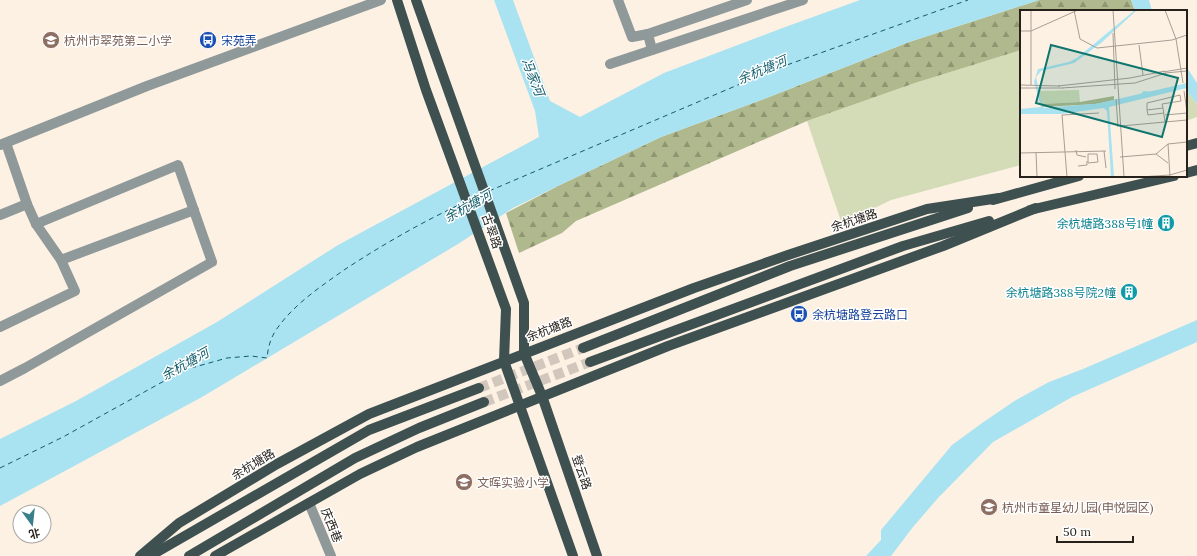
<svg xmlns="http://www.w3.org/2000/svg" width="1197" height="556" font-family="Lora,'Noto Sans SC',serif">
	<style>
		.green { fill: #d3dcb6 }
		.forest { fill: url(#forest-firs) }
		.water { fill: #a9e2f0 }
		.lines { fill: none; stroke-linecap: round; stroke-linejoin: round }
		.ferry { stroke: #125d6c; stroke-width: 1; stroke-dasharray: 5 4; stroke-linecap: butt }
		.major-tunnel { stroke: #d2c7bc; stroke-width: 10; stroke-dasharray: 10 5; stroke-linecap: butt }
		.minor { stroke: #8f9999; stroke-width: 10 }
		.major { stroke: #3e5150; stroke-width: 10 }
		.labels { text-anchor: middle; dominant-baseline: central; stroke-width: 3; stroke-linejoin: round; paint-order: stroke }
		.education-label { font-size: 12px; fill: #785e54; stroke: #fff; text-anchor: start }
		.transit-label { font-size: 12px; fill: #164399; stroke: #fff; text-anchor: start }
		.street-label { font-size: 12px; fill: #26211b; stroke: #fff }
		.culture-label { font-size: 12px; fill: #0d838f; stroke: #fff; text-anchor: end }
		.water-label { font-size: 13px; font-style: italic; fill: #125d6c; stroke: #fff }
		.inset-river { fill: none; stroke: #a9e2f0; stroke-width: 2 }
		.inset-road { fill: none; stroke: #a79e94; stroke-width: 1 }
		.view { fill: #0f766e; fill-opacity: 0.15; stroke: #0f766e; stroke-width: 2 }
		.inset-edge { fill: none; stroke: #26211b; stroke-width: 2 }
	</style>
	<defs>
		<pattern id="forest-firs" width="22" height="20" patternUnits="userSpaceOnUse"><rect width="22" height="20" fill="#b0b98d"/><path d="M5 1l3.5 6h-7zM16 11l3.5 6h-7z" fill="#8f9672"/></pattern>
	</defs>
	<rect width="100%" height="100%" fill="#fdf1e4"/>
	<g class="green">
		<polygon points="1021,50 1021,165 891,200 842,224 807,121 915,83"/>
		<polygon points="1186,90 1197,104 1197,117 1186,121"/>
	</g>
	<polygon class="forest" points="1039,0 1131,0 1135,11 1021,11 1021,50 915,83 807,121 576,221 562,233 519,253 506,213 560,185 661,137 764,99 909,42"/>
	<g class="water">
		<polygon points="494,0 513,0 550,101 580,117 664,73 788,26 860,0 1039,0 909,42 764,99 661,137 560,185 513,208 458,244 202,397 0,506 0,439 76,401 217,322 338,245 539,137 535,111"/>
		<polygon points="1131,0 1149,0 1152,11 1135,11"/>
		<polygon points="1186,66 1197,83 1197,104 1186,90"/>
		<polygon points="1197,320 1197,342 1072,397 993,442 938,498 913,527 891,556 866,556 881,540 881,530 952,445 985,421 1016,400 1049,382 1083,369"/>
	</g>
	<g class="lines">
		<g class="ferry">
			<polyline points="489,191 773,70 968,0"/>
			<polyline points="471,199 481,195"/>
			<path d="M0,468l63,-31 121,-67 43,-12 24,-2 16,2c1,-10 3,-19 9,-28 17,-25 44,-43 68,-60 38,-25 78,-48 119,-67"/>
		</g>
		<g class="major-tunnel">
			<polyline points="479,388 583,348"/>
			<polyline points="484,402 590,362"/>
		</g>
		<g class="minor">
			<polyline points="618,0 632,37 648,34"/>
			<polyline points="652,50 648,34 747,0"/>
			<polyline points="610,64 803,0"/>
			<polyline points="6,143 27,204 36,224 61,260"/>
			<polyline points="0,145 147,86 381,0"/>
			<polyline points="0,215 27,204"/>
			<polyline points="0,327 75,291 61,260 194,210"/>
			<polyline points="0,381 25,368 212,262 178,165 36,224"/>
			<polyline points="309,503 331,556"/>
		</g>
		<g class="major">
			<polyline points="397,0 426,90 506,309 504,361 573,556"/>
			<polyline points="416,0 524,303 524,353 542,396 597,556"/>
			<polyline points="1186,146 1197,143"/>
			<polyline points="1186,173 1197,170"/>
			<polyline points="993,200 1079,176"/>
			<polyline points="1030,210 1174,176"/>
			<polyline points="583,348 790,266 968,208"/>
			<polyline points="590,362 903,246 989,221"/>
			<polyline points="140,556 179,523 277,464 369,414 694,288 788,255 927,209 999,198"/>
			<polyline points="150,556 369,430 479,388"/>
			<polyline points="189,556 355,458 419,428 484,402"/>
			<polyline points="215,556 360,474 417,447 668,346 943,246 1036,208"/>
		</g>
	</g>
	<defs>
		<symbol id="school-disc" viewBox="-11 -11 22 22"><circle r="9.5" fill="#8d6e63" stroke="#fff"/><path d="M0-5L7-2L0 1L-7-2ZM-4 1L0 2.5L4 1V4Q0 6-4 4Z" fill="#fff"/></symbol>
		<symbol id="bus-disc" viewBox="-11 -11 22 22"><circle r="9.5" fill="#1a4fb4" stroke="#fff"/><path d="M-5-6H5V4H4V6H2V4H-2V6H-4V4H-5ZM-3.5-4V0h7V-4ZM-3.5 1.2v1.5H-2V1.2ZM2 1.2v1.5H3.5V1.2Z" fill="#fff"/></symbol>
		<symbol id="building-disc" viewBox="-11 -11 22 22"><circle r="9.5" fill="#0f9aa8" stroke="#fff"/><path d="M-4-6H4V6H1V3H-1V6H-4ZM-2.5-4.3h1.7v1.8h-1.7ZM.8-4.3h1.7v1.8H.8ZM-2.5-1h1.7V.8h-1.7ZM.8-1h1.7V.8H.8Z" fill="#fff"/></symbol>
	</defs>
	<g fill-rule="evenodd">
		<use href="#school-disc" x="41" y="30" width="20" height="20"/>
		<use href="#bus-disc" x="198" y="30" width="20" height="20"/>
		<use href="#building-disc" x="1156" y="213" width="20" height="20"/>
		<use href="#building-disc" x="1119" y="282" width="20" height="20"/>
		<use href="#bus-disc" x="789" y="304" width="20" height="20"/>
		<use href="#school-disc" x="454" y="472" width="20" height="20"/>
		<use href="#school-disc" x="979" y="497" width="20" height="20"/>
	</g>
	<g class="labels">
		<g class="education-label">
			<text x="64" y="40">杭州市翠苑第二小学</text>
			<text x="477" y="482">文晖实验小学</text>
			<text x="1002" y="507">杭州市童星幼儿园(申悦园区)</text>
		</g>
		<g class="transit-label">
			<text x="221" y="40">宋苑弄</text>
			<text x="812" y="314">余杭塘路登云路口</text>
		</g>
		<g class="street-label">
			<text transform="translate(854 220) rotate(-18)">余杭塘路</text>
			<text transform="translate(492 231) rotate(70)">古翠路</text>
			<text transform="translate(549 329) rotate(-21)">余杭塘路</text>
			<text transform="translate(253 464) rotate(-31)">余杭塘路</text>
			<text transform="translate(582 472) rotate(71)">登云路</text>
			<text transform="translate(332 525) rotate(68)">庆西巷</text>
		</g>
		<g class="culture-label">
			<text x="1153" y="223">余杭塘路388号1幢</text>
			<text x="1116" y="292">余杭塘路388号院2幢</text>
		</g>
		<g class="water-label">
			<text transform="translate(762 70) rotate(-23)">余杭塘河</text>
			<text transform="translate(533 77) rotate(69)">冯家河</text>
			<text transform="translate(468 206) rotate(-29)">余杭塘河</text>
			<text transform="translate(185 364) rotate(-29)">余杭塘河</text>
		</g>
	</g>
	<g transform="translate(1020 10)">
		<rect width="167" height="167" fill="#fdf1e4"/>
		<path d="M59,80l1,12 -38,2 -4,-13z" fill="#d3dcb6"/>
		<path d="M94,86v4l-18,4 -54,3v-3l38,-2z" fill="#b0b98d"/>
		<path d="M115,0h2l-36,33 -27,20 -33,8 -5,6 7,31 53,-4 91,-21v5l-78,19 5,70h-3l-4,-66 -3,-3 -43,6h-41v-5l21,-2 -7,-25 4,-13 31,-7 8,-4z" fill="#a9e2f0"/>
		<path class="inset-river" d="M100,92l19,-5 5,-5 9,1 34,-7M0,102l95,-9"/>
		<path class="inset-road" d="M54,0l6,29 17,9 75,-8 15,-5M93,0l11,167M145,0l11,29 7,44M0,21h11l47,-21M93,23l2,56M119,35l4,30M143,62l24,-4M145,63l22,-2M0,75l40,1M11,75v-75M38,76l72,-8 35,-7M0,78h43M42,78l73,-5 31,-10M164,81l3,21M96,89l2,28M143,98l2,14M127,100l16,-2 -1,-4 19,-3 -1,-6 -33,8v7l1,5 16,-2M145,105l22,-2M101,116l66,-6M148,134l2,33M56,140l1,5 9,2M84,141l2,17M16,142l1,25M0,143l86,-2M68,144h9l1,8 -10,1zM136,144l12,9M100,147l36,-3 12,-10 19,-2M58,156l9,-1v-4M47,167l-5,-62 37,-2M119,167l31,-2 17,-5"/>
		<path class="view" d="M31,35l127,33 -16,59 -126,-34z"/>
		<rect width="167" height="167" class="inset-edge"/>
	</g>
	<g transform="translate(32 524) rotate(165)"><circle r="19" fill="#ffffff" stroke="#a8a6a4"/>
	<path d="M0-3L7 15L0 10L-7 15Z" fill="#3a808c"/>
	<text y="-6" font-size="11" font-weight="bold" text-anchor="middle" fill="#26211b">北</text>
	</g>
	<path d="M1057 536v6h76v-6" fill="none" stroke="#26211b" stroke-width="2"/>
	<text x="1063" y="536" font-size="12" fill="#26211b" stroke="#ffffff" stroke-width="3" paint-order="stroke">50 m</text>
</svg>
